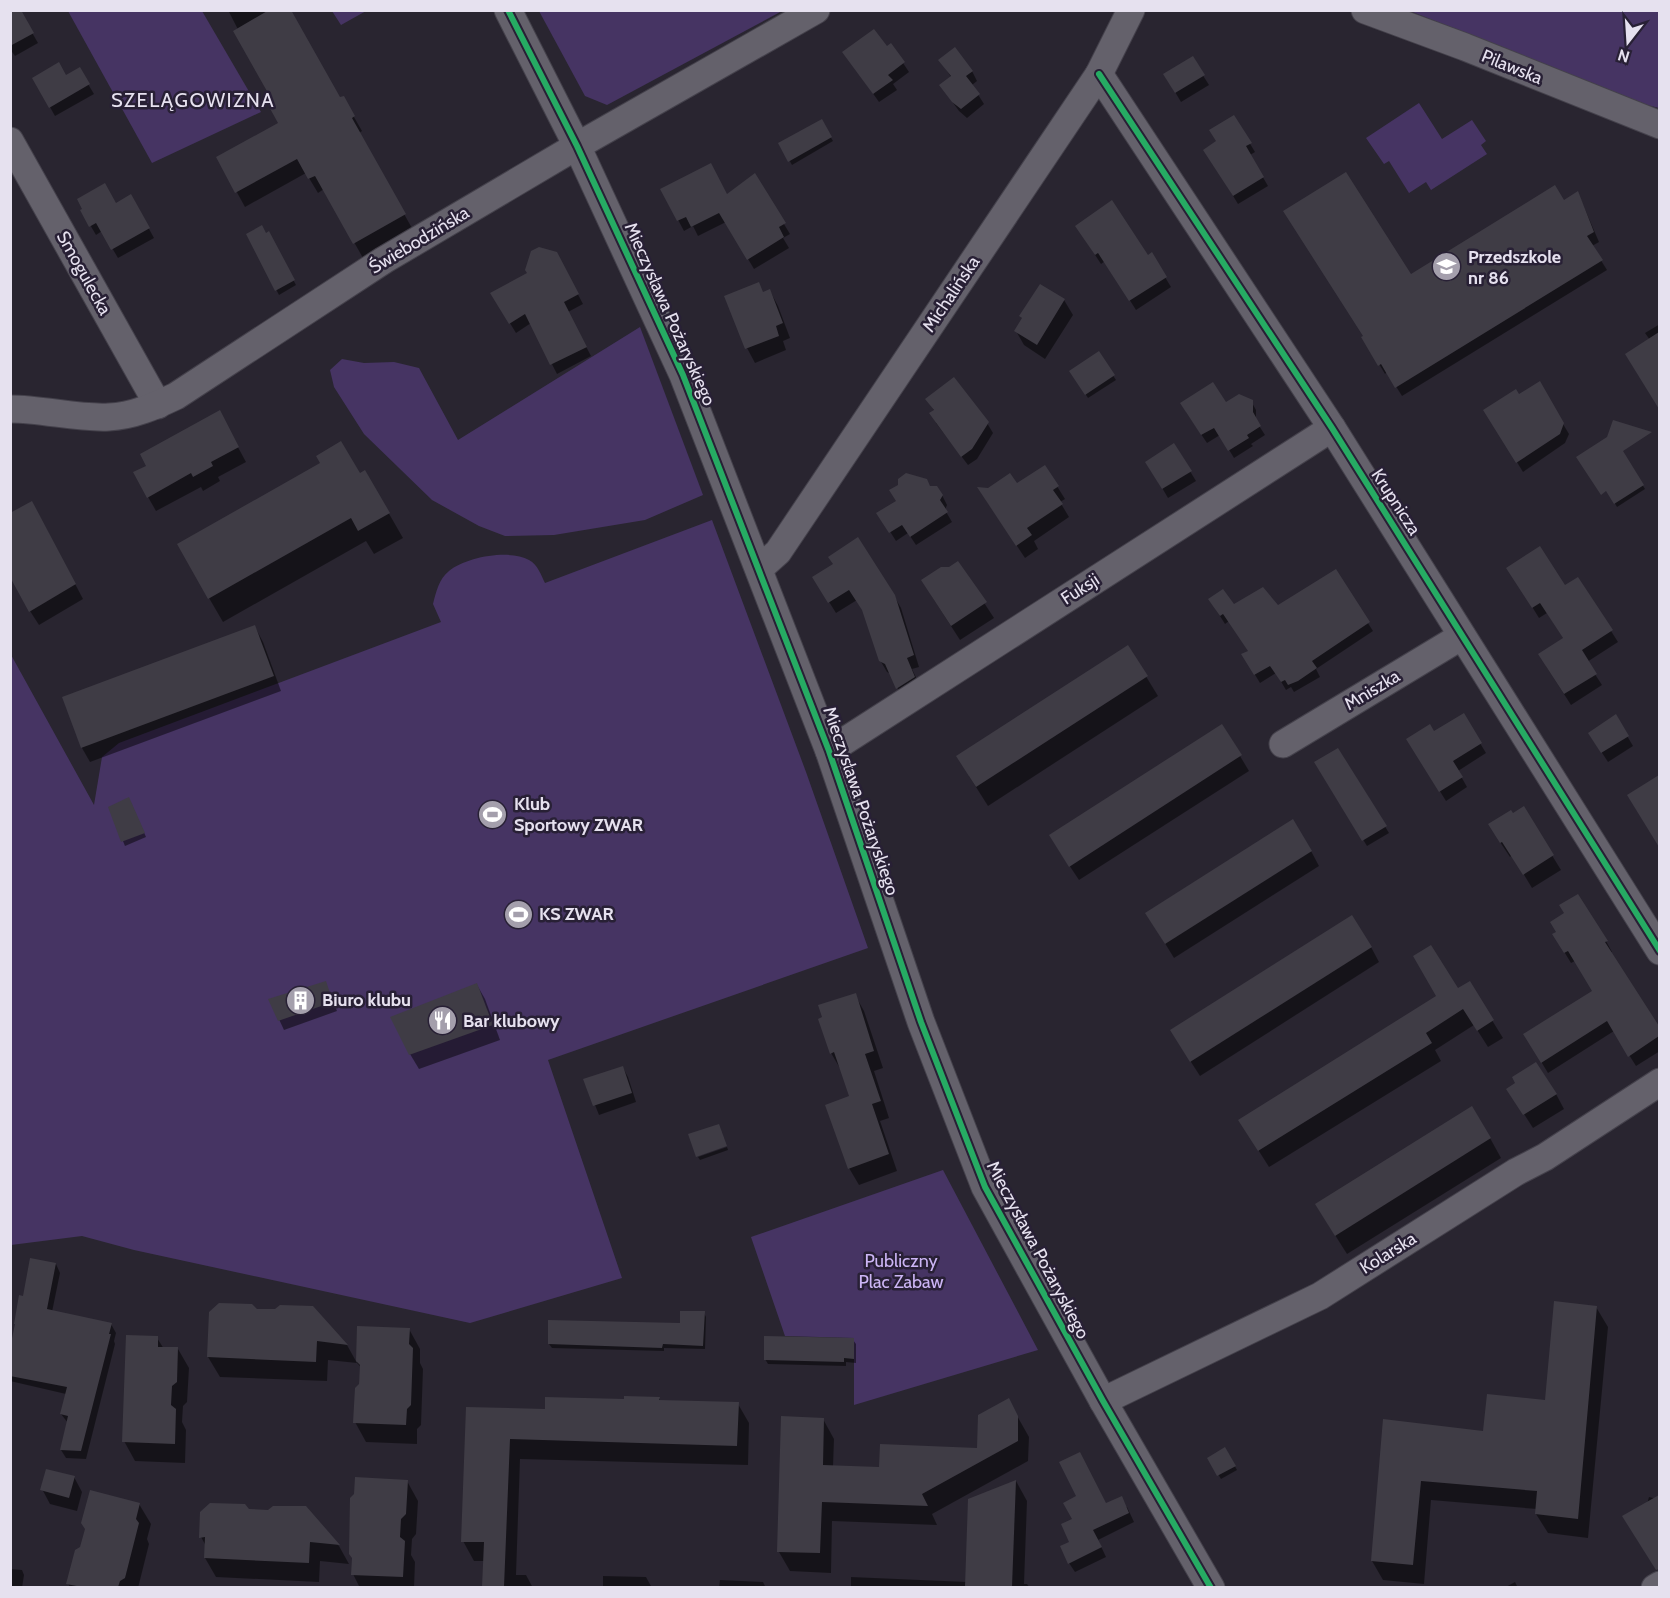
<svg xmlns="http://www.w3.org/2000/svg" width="1670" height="1598" font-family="Cabin,sans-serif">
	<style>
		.green { fill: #463463 }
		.shadow { fill: #0007 }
		.building { fill: #3f3c45 }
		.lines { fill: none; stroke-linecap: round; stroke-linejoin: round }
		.street-casing { stroke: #44414b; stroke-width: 29 }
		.street { stroke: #64616b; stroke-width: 27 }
		.cycleway-casing { stroke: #282035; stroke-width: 10 }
		.cycleway { stroke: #26ab63; stroke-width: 6 }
		.labels { text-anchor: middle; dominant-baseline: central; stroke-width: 5; stroke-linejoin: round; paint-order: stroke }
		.street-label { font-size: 18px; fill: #e6e1ef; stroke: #282035 }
		.poi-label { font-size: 18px; font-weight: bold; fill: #e6e1ef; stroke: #282035; text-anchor: start }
		.park-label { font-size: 18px; fill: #ccb5f5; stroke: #282035 }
		.neighbourhood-label { font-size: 20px; letter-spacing: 1.5px; fill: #e6e1ef; stroke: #282035 }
	</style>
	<rect width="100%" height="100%" fill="#292530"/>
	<g class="green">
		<polygon points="68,11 202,11 261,112 152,163"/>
		<polygon points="332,11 366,11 341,25"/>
		<polygon points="539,11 782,11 607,105 585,96"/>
		<polygon points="1410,11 1659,11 1659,108 1639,103"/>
		<polygon points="1419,103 1442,139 1472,120 1486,141 1481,145 1487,154 1431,190 1426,182 1409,193 1389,161 1384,164 1366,138"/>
		<polygon points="640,327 703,495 645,520 554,535 505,536 479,526 432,500 364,434 334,387 330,370 342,359 364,363 394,362 419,368 458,440"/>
		<path d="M712,520l94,252 62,176 -320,112 74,218 -152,45 -336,-73 -52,-14 -71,9 -1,-592 84,152 8,-48 17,-14 322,-121 -8,-18c3,-12 6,-25 16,-33 17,-14 61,-22 80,-11 9,5 12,15 16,23z"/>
		<polygon points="943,1170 1038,1350 854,1405 854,1338 785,1336 751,1237"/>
	</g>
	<g class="shadow">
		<polygon points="10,10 19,10 38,43 15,56 10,49"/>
		<polygon points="228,10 289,10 340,99 343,98 362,131 359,133 413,230 363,258 324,189 318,193 306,173 245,207 218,158 280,124 274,100"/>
		<polygon points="891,45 909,72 893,84 897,90 879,102 850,61"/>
		<polygon points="1192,58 1209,85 1181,102 1165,75"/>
		<polygon points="940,60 972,71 977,81 972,85 984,104 967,118 959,111 941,86 951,77"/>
		<polygon points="79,69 94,94 55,116 34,79 66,77"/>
		<polygon points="1234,117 1255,152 1250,155 1268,186 1238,204 1205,150 1218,142"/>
		<polygon points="821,121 833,141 792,165 780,144"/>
		<polygon points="754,175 790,234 783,238 789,248 754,269 726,222 698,236 693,226 684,231 662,190 727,196"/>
		<polygon points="1578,193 1599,242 1592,246 1607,270 1402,396 1387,372 1385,374 1363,337 1410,276 1564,202"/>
		<polygon points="131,196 154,238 118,258 102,231 96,235 82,211 115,205"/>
		<polygon points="268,233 296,285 279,295 248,235"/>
		<polygon points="1082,235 1147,257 1151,254 1171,287 1136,310 1105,261 1101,264"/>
		<polygon points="562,264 583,304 568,312 591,356 557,374 531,323 516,333 492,294"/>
		<polygon points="1040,286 1064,300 1073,315 1045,359 1024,345 1016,331 1023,320 1021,316"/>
		<polygon points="770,291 778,306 790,338 783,341 786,350 755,363 747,348 764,294"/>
		<polygon points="1660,324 1660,407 1632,363 1650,340 1645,333"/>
		<polygon points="1098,353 1116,380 1088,398 1071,372"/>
		<polygon points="1519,396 1563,424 1569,434 1565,443 1523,472 1485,410"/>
		<polygon points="927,399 987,423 993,433 977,459 968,465 936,423 935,412"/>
		<polygon points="1251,401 1256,410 1256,421 1265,435 1251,444 1253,446 1234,458 1220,435 1207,443 1186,412"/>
		<polygon points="227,427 246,462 218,477 220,481 203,491 201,487 156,511 148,497"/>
		<polygon points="1174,445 1196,481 1168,498 1147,462"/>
		<polygon points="1045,467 1065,499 1060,502 1069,517 1034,541 1038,549 1025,558 986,500 1017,486"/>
		<polygon points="1631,467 1645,489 1617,507 1604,485"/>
		<polygon points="365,472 403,538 374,554 366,541 223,622 209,598"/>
		<polygon points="899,486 930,487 942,495 947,505 945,510 952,522 916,545 908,533 896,541 884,522 897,501"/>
		<polygon points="40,517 83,599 39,625 30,611"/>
		<polygon points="958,563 994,618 960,640 931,595 950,569"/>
		<polygon points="1335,572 1373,631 1316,669 1320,677 1294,692 1291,687 1286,690 1276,673 1260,683 1243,655 1249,651 1229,621 1225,624 1215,608 1233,606 1278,606"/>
		<polygon points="814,578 894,596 901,608 919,667 912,669 921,688 903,699 891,674 887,672 880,660 864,612 857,600 836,613"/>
		<polygon points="1515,579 1565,587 1578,579 1618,642 1587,662 1602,685 1571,705 1546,666 1564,639 1547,613 1539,618"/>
		<polygon points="255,627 263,642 281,691 90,762 82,748 64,698"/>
		<polygon points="1128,647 1158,696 988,806 969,776"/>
		<polygon points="1463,715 1486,753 1458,771 1467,787 1446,801 1408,740 1434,733"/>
		<polygon points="1616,717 1633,746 1608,762 1595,742"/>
		<polygon points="1222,726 1249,771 1079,880 1059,850"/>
		<polygon points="1338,750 1389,833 1367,846 1316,763"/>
		<polygon points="1656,778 1660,784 1658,843"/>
		<polygon points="131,803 146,837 125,846 109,807"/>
		<polygon points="1523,808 1561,870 1532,888 1512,855 1510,857 1498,839 1512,815"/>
		<polygon points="1311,851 1319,866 1174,958 1155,927"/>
		<polygon points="1554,935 1606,941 1612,952 1610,953 1660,1029 1660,1051 1636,1066 1614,1031 1548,1073 1531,1045 1594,991 1575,961 1571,963"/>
		<polygon points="1371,947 1379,962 1200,1076 1180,1045"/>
		<polygon points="325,983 337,1011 284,1030 270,1000"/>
		<polygon points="1469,983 1503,1038 1488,1047 1474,1025 1435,1050 1441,1061 1269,1167 1250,1137"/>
		<polygon points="477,985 485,999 500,1040 419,1069 410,1054"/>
		<polygon points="855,995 864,1011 883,1068 874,1071 889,1118 880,1121 897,1171 859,1185 849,1168 851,1097 841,1070 831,1053 820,1019"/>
		<polygon points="623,1068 628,1077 636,1102 599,1115 585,1080"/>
		<polygon points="1556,1094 1564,1109 1533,1128 1517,1103"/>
		<polygon points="1490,1138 1501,1158 1347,1254 1328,1224"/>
		<polygon points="727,1147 728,1150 700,1160 698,1157"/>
		<polygon points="56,1264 60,1273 52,1312 111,1324 116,1333 114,1341 115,1344 86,1459 66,1458 61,1450 68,1423 61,1414 66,1394 10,1381 10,1353 24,1298"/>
		<polygon points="1596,1307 1608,1327 1588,1538 1548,1533 1536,1514 1537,1509 1431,1500 1424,1584 1383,1580 1372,1561 1385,1421 1484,1432 1546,1402"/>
		<polygon points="313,1308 347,1345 357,1363 328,1360 327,1381 220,1377 208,1357 210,1313"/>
		<polygon points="704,1313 706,1317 705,1349 664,1348 664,1351 552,1348 549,1344 682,1325"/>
		<polygon points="358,1327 409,1329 420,1349 420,1363 423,1369 421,1425 417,1429 417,1444 366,1442 355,1422 361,1367 357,1363"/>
		<polygon points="157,1338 164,1349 178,1349 189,1368 187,1402 183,1406 182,1422 186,1430 185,1463 135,1461 124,1441"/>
		<polygon points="853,1340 856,1344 856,1363 846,1362 846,1366 768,1364 765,1359"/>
		<polygon points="659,1398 660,1401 738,1404 749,1423 748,1465 520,1459 516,1575 526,1575 533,1588 484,1588 484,1561 474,1561 463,1541 468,1408 546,1411 626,1400"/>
		<polygon points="1008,1400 1029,1437 1028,1461 932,1514 937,1525 832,1521 831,1573 790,1571 779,1552 823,1419 834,1439 833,1467 880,1468 978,1450"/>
		<polygon points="1225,1449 1237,1470 1221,1479 1209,1459"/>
		<polygon points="74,1477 82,1492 77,1511 50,1504 42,1489"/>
		<polygon points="407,1481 418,1501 416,1534 412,1539 411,1555 415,1562 414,1588 360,1588 353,1574 354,1560"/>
		<polygon points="1016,1481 1027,1501 1024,1584 1027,1584 1030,1588 851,1588 851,1577 967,1582"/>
		<polygon points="1078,1497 1106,1505 1127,1507 1134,1522 1098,1540 1106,1557 1075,1572 1069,1563"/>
		<polygon points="1649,1497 1657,1499 1660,1497 1660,1567 1657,1569 1647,1504"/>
		<polygon points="139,1504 151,1524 147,1539 149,1544 138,1588 70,1588 68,1583"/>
		<polygon points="305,1508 339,1546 349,1564 320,1561 319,1582 216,1577 205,1558 206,1546 201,1537 249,1511 268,1511"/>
		<polygon points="10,1569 22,1570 24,1575 22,1588 10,1588"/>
		<polygon points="603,1576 646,1577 652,1588 603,1588"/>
		<polygon points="720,1580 763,1582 766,1588 719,1588"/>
		<polygon points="1515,1582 1518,1588 1504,1588"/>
	</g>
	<g class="building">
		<polygon points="10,10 21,10 34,33 10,46"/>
		<polygon points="269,10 291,10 340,97 344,96 355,116 352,118 406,214 353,244 315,176 308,179 297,159 235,193 216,157 278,123 267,103 272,100 233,31"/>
		<polygon points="874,29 887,46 891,43 905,62 888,75 893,80 873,94 842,52"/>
		<polygon points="955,47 973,71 966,76 980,94 961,109 952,102 939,85 951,76 938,60"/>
		<polygon points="1193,56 1205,75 1175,93 1163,74"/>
		<polygon points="59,62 66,75 80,67 90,84 49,108 32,78"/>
		<polygon points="1234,115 1252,143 1246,146 1264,177 1233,196 1203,150 1216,141 1209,130"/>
		<polygon points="822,119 832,137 788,162 778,143"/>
		<polygon points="711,163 727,194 755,173 786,223 779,227 784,237 747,260 719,213 691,227 686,217 677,221 660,189"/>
		<polygon points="1346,172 1411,274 1555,185 1564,200 1578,191 1594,232 1587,236 1603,260 1395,388 1381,364 1378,366 1361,337 1363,336 1283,211"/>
		<polygon points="105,183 116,203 131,194 150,228 111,250 96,223 89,227 80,210 82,209 77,199"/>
		<polygon points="1112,200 1148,255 1152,252 1167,277 1129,301 1098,253 1095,255 1075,226"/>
		<polygon points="262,225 266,233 269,231 295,280 275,291 246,234"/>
		<polygon points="539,247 557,252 579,294 564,302 587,347 550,365 525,314 509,324 490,293 527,273 525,270 531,251"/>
		<polygon points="759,282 763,292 770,289 783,323 776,326 779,336 745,349 724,296"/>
		<polygon points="1040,284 1065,299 1037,345 1014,331 1022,318 1019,316"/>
		<polygon points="1659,332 1659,409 1625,354"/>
		<polygon points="1099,351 1115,375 1085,395 1069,371"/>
		<polygon points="954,377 989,422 972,449 961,457 929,413 934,410 925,399"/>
		<polygon points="1540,381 1564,423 1560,434 1516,463 1483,410 1516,389 1519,394"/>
		<polygon points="1213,382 1226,402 1239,394 1253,400 1253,412 1261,426 1247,435 1249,438 1228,451 1214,428 1201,435 1180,403"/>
		<polygon points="220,410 239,447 211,462 213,466 193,477 191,473 147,498 133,472 146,466 140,454"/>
		<polygon points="1613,420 1652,432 1623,451 1644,485 1614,504 1606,491 1601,495 1576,457 1607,437"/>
		<polygon points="341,441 360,473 365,470 390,513 358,531 351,518 208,599 177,544 320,463 316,456"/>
		<polygon points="1174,443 1192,471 1162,489 1145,462"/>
		<polygon points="1045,465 1059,486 1053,490 1063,504 1027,528 1032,535 1016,546 977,487 988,488 1010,473 1017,483"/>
		<polygon points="906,473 927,479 930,486 937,486 943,495 940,500 948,512 910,537 902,525 889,533 876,513 896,501 889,490 898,485 898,479"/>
		<polygon points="32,501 76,584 29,612 10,577 10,513"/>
		<polygon points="858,537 895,595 914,655 907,658 915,677 896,689 885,664 879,661 862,610 849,590 828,603 812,577 833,564 828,557"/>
		<polygon points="1540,546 1565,585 1578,577 1613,630 1582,650 1597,674 1564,694 1538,654 1563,638 1540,603 1532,608 1506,568"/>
		<polygon points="958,561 987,602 951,626 921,580 941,567 949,567"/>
		<polygon points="1336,569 1370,622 1312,661 1317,668 1298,681 1288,685 1285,680 1281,682 1270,666 1254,675 1241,654 1248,651 1223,614 1220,616 1208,599 1223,589 1234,604 1263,587 1278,605"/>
		<polygon points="255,625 274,676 81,748 62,697"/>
		<polygon points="1128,645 1148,676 976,787 956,756"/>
		<polygon points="1464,713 1482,743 1453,761 1463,777 1439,792 1406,739 1430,724 1434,731"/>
		<polygon points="1616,714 1629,736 1601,753 1588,733"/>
		<polygon points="1222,724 1242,755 1069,867 1049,835"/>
		<polygon points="1338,748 1387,826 1362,841 1314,762"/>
		<polygon points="1659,775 1659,847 1627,795"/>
		<polygon points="129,797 145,833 121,842 108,807"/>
		<polygon points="1524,806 1554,855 1523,875 1502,842 1500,843 1488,824 1511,810 1513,813"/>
		<polygon points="1293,819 1312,851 1165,944 1145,913"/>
		<polygon points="1578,894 1608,941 1605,942 1659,1026 1659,1036 1628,1057 1607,1021 1541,1063 1523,1034 1592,991 1568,951 1564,953 1552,934 1556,932 1550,922 1564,913 1559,905"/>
		<polygon points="1352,915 1372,947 1190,1062 1170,1030"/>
		<polygon points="1431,945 1458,988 1470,981 1494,1020 1477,1031 1463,1009 1426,1033 1432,1043 1258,1151 1238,1120 1436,996 1413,956"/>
		<polygon points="326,981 333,1002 278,1021 268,999"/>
		<polygon points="477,983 493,1025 409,1055 390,1017"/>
		<polygon points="856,993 874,1051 865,1054 881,1101 872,1104 889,1154 848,1169 825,1105 849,1096 834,1052 830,1054 818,1019 822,1017 818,1005"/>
		<polygon points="1536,1062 1557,1094 1523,1115 1506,1089 1515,1083 1512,1077"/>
		<polygon points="623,1066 632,1093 593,1106 583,1079"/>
		<polygon points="1472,1106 1491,1138 1335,1236 1315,1204"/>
		<polygon points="719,1124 727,1146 696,1157 688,1134"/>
		<polygon points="30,1258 56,1263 47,1309 112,1323 109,1334 111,1334 81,1451 60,1450 68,1416 60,1414 67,1387 10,1376 10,1348 15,1324 14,1324 19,1295 23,1296"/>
		<polygon points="1554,1301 1597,1306 1578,1519 1535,1514 1537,1491 1421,1481 1413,1565 1371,1561 1383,1419 1483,1431 1487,1394 1545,1400"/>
		<polygon points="219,1303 252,1304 257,1309 275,1309 280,1305 313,1306 348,1345 317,1341 316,1362 207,1357 209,1312"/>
		<polygon points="680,1311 705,1311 703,1346 663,1344 662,1348 548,1344 548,1320 680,1323"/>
		<polygon points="357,1326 410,1328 409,1344 413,1348 411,1405 407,1409 406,1425 353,1423 355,1388 359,1384 360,1365 356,1361"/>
		<polygon points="126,1335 158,1336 158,1347 178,1347 177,1382 172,1386 171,1405 176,1409 175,1444 122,1442"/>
		<polygon points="764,1336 854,1338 854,1359 844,1358 844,1362 764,1360"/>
		<polygon points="624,1396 660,1397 659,1400 739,1402 737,1446 510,1439 504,1587 482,1587 484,1542 461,1542 466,1407 545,1409 545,1397 624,1399"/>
		<polygon points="1009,1398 1018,1416 1018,1441 922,1494 928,1506 822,1502 820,1553 777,1552 781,1416 824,1418 823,1465 879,1467 880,1444 977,1448 978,1415"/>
		<polygon points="1225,1447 1236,1466 1217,1476 1207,1458"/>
		<polygon points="1080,1452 1106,1503 1122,1496 1129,1513 1093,1530 1102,1547 1068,1564 1060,1546 1069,1542 1061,1524 1072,1519 1063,1503 1076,1496 1059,1462"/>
		<polygon points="46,1469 75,1476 69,1498 40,1490"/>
		<polygon points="355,1477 408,1480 406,1514 401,1519 400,1537 405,1541 403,1577 351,1575 352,1558 349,1554 350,1498 354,1494"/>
		<polygon points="1016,1480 1012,1587 965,1587 968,1499"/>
		<polygon points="90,1490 140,1503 136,1519 139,1523 125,1578 120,1581 118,1587 82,1587 66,1584 75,1550 80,1547 85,1529 81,1523"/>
		<polygon points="1659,1495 1659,1569 1656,1570 1622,1516"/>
		<polygon points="210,1503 245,1504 249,1509 268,1510 273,1506 306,1506 340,1545 310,1542 309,1563 204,1558 205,1537 199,1538 200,1512"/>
	</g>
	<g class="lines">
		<defs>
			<g id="street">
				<polyline points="508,10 577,146 683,375 829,751 921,1022 985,1187 1103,1401 1211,1588"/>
				<polyline points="1365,10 1465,47 1660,125"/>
				<polyline points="1099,74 1332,428 1660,951"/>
				<polyline points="10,141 158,405"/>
				<path d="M10,409c33,0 69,10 99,8 24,-1 46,-11 67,-21l208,-136 193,-114 239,-136"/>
				<polyline points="759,569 778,552 1099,74 1131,10"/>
				<polyline points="1283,744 1462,636"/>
				<polyline points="829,751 1332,428"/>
				<polyline points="1103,1401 1320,1296 1516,1172 1545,1157 1660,1082"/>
				<polyline points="1655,1588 1660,1585"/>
			</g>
		</defs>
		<use href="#street" class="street-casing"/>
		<use href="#street" class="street"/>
		<defs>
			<g id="cycleway">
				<polyline points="508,10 577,146 683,375 829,751 921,1022 985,1187 1103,1401 1211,1588"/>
				<polyline points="1099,74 1332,428 1660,951"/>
			</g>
		</defs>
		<use href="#cycleway" class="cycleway-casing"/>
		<use href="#cycleway" class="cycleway"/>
	</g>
	<defs>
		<symbol id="school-disc" viewBox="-11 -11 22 22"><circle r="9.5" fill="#a49fac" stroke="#282035"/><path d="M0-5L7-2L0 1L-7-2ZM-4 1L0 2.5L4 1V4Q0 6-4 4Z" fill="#fff"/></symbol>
		<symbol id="stadium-disc" viewBox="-11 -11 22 22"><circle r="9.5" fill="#a49fac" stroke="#282035"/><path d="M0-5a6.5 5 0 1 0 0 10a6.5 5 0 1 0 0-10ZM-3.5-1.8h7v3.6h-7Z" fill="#fff"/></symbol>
		<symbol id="building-disc" viewBox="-11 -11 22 22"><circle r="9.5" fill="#a49fac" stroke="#282035"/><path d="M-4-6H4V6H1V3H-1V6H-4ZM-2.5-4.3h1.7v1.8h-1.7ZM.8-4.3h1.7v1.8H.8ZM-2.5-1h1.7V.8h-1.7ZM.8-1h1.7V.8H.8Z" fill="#fff"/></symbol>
		<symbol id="restaurant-disc" viewBox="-11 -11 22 22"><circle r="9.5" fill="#a49fac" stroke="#282035"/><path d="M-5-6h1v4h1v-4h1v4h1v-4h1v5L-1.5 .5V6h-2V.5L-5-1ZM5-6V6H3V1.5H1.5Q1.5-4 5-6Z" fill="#fff"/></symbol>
	</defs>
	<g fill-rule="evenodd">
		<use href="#school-disc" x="1430" y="250" width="33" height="33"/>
		<use href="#stadium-disc" x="476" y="798" width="33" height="33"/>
		<use href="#stadium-disc" x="502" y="898" width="33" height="33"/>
		<use href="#building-disc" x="284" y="984" width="33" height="33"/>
		<use href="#restaurant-disc" x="426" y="1004" width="33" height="33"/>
	</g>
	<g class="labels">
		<g class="street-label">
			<text transform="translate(1512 67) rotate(22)">Pilawska</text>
			<text transform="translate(419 240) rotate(-31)">Świebodzińska</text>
			<text transform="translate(84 273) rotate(61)">Smogulecka</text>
			<text transform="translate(951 294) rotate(-56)">Michalińska</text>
			<text transform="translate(670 314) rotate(66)">Mieczysława Pożaryskiego</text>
			<text transform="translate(1396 502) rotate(57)">Krupnicza</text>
			<text transform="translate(1080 589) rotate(-33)">Fuksji</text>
			<text transform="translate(1372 690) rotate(-31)">Mniszka</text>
			<text transform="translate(861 801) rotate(71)">Mieczysława Pożaryskiego</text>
			<text transform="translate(1038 1250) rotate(62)">Mieczysława Pożaryskiego</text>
			<text transform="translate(1388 1253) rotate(-32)">Kolarska</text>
		</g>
		<g class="poi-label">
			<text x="1468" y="257">Przedszkole<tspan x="1468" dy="21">nr 86</tspan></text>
			<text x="514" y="804">Klub<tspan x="514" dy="21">Sportowy ZWAR</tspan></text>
			<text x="539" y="914">KS ZWAR</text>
			<text x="322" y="1000">Biuro klubu</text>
			<text x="463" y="1021">Bar klubowy</text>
		</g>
		<g class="park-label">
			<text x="901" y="1261">Publiczny<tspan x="901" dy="21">Plac Zabaw</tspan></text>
		</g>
		<g class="neighbourhood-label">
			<text x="193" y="100">SZELĄGOWIZNA</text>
		</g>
	</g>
	<rect width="1670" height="1598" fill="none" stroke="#e6e1ef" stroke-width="24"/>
	<g transform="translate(1628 42) rotate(197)" stroke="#282035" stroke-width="4.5" paint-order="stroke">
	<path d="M0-4.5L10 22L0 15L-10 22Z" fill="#e6e1ef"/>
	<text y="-9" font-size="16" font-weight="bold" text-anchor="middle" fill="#e6e1ef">N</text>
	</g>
</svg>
